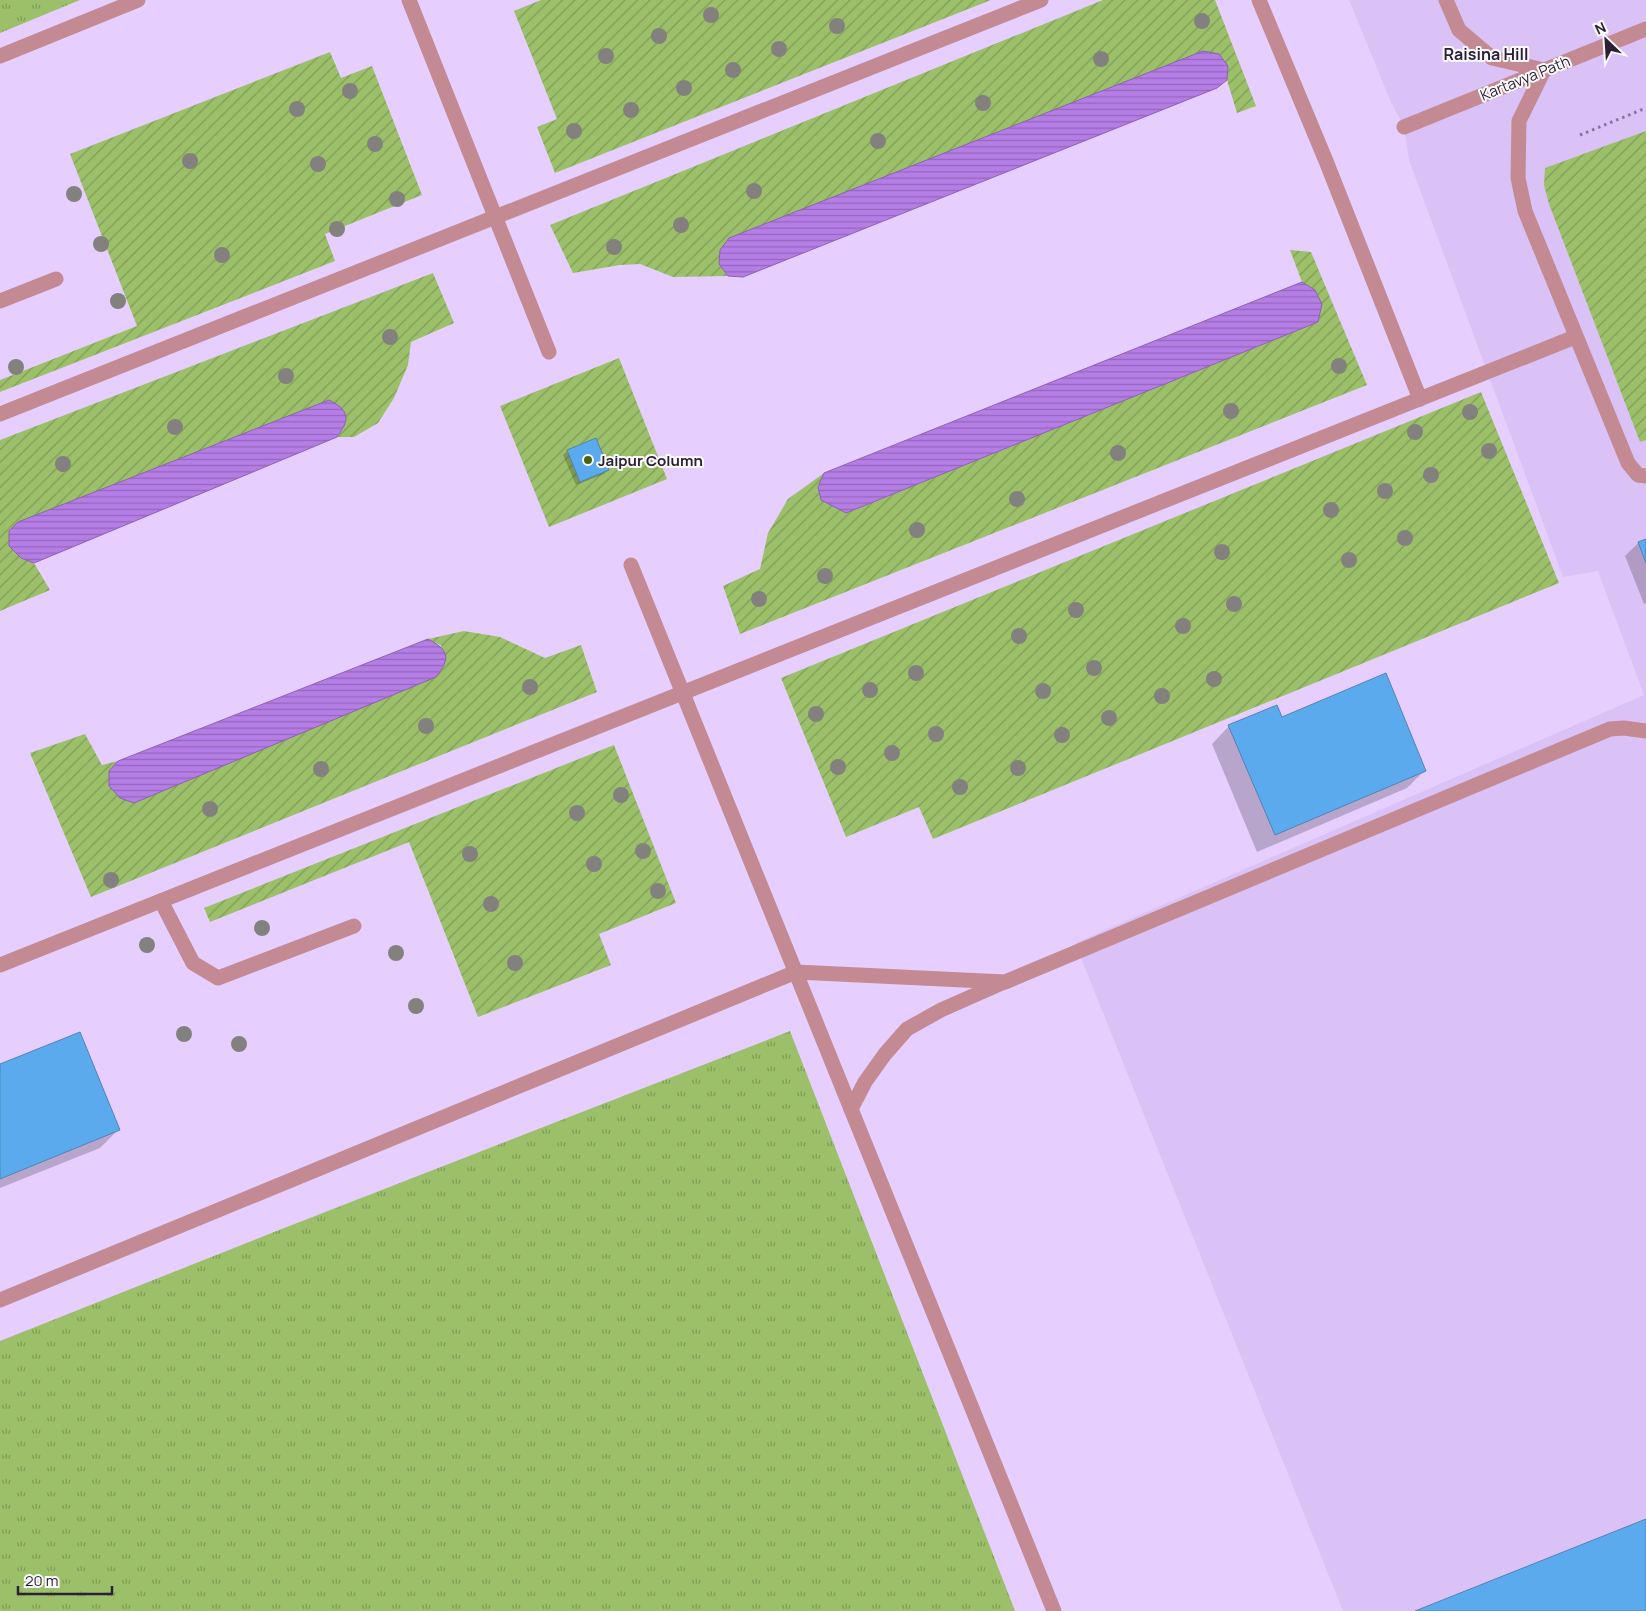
<svg xmlns="http://www.w3.org/2000/svg" width="1646" height="1611" font-family="Manrope,sans-serif">
	<style>
		.built { fill: #dbc2f6 }
		.grass { fill: url(#grass-tufts) }
		.garden { fill: url(#garden-furrows) }
		.water { fill: url(#water-rules); stroke: #8c61b2 }
		.shadow { fill: #0003 }
		.building { fill: #5caaee; stroke: #5283b0 }
		.lines { fill: none; stroke-linecap: round; stroke-linejoin: round }
		.path { stroke: #857496; stroke-width: 3; stroke-dasharray: 2.5 4; stroke-linecap: butt }
		.minor { stroke: #c38a94; stroke-width: 15 }
		.tree { fill: #82817d }
		.poi-dot { fill: #466212; stroke: #fbfbfb; stroke-width: 2 }
		.labels { text-anchor: middle; dominant-baseline: central; stroke-width: 4; stroke-linejoin: round; paint-order: stroke }
		.street-label { font-size: 15px; fill: #2c2037; stroke: #fbfbfb }
		.poi-label { font-size: 15px; font-weight: bold; fill: #2c2037; stroke: #fbfbfb; text-anchor: start }
		.neighbourhood-label { font-size: 16px; font-weight: bold; fill: #2c2037; stroke: #fbfbfb }
	</style>
	<defs>
		<pattern id="grass-tufts" width="24" height="20" patternUnits="userSpaceOnUse" patternTransform="scale(1.25)"><rect width="24" height="20" fill="#9cc069"/><path d="M3 7l-1-3M5 7V3M7 7l1-3M15 17l-1-3M17 17v-4M19 17l1-3" fill="none" stroke="#7f9c57"/></pattern>
		<pattern id="garden-furrows" width="10" height="10" patternUnits="userSpaceOnUse" patternTransform="scale(1.25)"><rect width="10" height="10" fill="#9cc069"/><path d="M-1 1l2-2M0 10L10 0M9 11l2-2" fill="none" stroke="#7f9c57"/></pattern>
		<pattern id="water-rules" width="6" height="5" patternUnits="userSpaceOnUse" patternTransform="scale(1.25)"><rect width="6" height="5" fill="#b57de6"/><path d="M0 2.5h6" fill="none" stroke="#9366bb"/></pattern>
	</defs>
	<rect width="100%" height="100%" fill="#e6cfff"/>
	<polygon class="built" points="1349,0 1646,0 1646,1611 1343,1611 1075,943 1644,695 1598,571 1563,577 1409,160 1404,127 1390,100"/>
	<g class="grass">
		<polygon points="0,0 80,0 0,33"/>
		<polygon points="790,1031 1015,1611 0,1611 0,1341 274,1232"/>
	</g>
	<g class="garden">
		<polygon points="541,0 991,0 555,173 537,127 557,119 514,11"/>
		<polygon points="1103,0 1215,0 1256,106 1237,113 1227,80 1228,66 719,264 728,276 673,277 640,264 620,265 573,273 550,225"/>
		<polygon points="330,52 341,78 372,66 422,195 325,234 335,261 0,392 0,380 137,326 70,154"/>
		<polygon points="1646,131 1646,440 1640,442 1549,204 1544,185 1545,168"/>
		<polygon points="1290,250 1311,252 1367,385 740,634 723,586 760,569 768,533 788,499 824,473 818,487 846,513 1318,322 1315,290 1302,282"/>
		<polygon points="433,273 454,323 411,342 408,365 394,398 378,423 354,437 337,437 344,428 21,558 34,563 50,590 0,611 0,440"/>
		<polygon points="619,358 667,479 549,527 500,406"/>
		<polygon points="1481,392 1559,583 933,839 919,807 846,837 781,678"/>
		<polygon points="464,631 500,637 545,658 581,645 597,692 91,897 30,753 85,734 102,765 118,761 109,771 442,646 428,639"/>
		<polygon points="614,745 676,903 599,934 611,965 478,1017 409,842 210,922 204,908"/>
	</g>
	<g class="water">
		<polygon points="1203,51 1219,54 1228,66 1227,80 1217,88 743,277 728,276 719,264 720,250 729,238"/>
		<polygon points="1302,282 1315,290 1322,304 1318,322 846,513 821,500 818,487 824,473"/>
		<path d="M329,400c20,10 22,19 8,37l-303,126 -13,-5 -12,-12v-15l9,-9z"/>
		<path d="M428,639c21,11 23,19 8,38l-302,126 -14,-5 -11,-12v-15l9,-10z"/>
	</g>
	<g class="shadow">
		<polygon points="595,440 608,470 604,474 576,485 563,455 567,451"/>
		<polygon points="1646,540 1646,603 1644,604 1625,556 1638,543"/>
		<polygon points="1282,719 1425,770 1407,788 1257,852 1212,744 1229,726"/>
		<polygon points="0,1065 118,1130 100,1148 0,1188"/>
	</g>
	<g class="building">
		<polygon points="596,438 609,470 580,482 567,450"/>
		<polygon points="1646,539 1646,563 1638,542"/>
		<polygon points="1386,673 1426,771 1275,835 1228,725 1277,705 1282,717"/>
		<polygon points="80,1032 120,1130 0,1179 0,1064"/>
		<polygon points="1646,1519 1646,1611 1415,1611"/>
	</g>
	<g class="lines">
		<polyline class="path" points="1580,135 1646,108"/>
		<g class="minor">
			<polyline points="409,0 549,352"/>
			<polyline points="1259,0 1326,161 1420,399"/>
			<polyline points="1446,0 1459,30 1492,58 1544,70 1519,121 1518,178 1525,211 1628,463 1638,475 1646,476"/>
			<polyline points="0,56 138,0"/>
			<polyline points="1404,127 1646,29"/>
			<polyline points="0,301 56,279"/>
			<polyline points="0,414 1041,0"/>
			<polyline points="631,565 1054,1611"/>
			<polyline points="161,901 193,963 218,978 354,926"/>
			<polyline points="0,965 1575,337"/>
			<polyline points="851,1109 865,1082 885,1054 907,1029 941,1010 1002,983"/>
			<polyline points="0,1300 796,972 1005,982 1610,729 1624,728 1646,731"/>
		</g>
	</g>
	<g class="tree">
		<circle cx="711" cy="15" r="8"/>
		<circle cx="1202" cy="21" r="8"/>
		<circle cx="837" cy="26" r="8"/>
		<circle cx="659" cy="36" r="8"/>
		<circle cx="779" cy="49" r="8"/>
		<circle cx="606" cy="56" r="8"/>
		<circle cx="1101" cy="59" r="8"/>
		<circle cx="733" cy="70" r="8"/>
		<circle cx="684" cy="88" r="8"/>
		<circle cx="350" cy="91" r="8"/>
		<circle cx="983" cy="103" r="8"/>
		<circle cx="297" cy="109" r="8"/>
		<circle cx="631" cy="110" r="8"/>
		<circle cx="574" cy="131" r="8"/>
		<circle cx="878" cy="141" r="8"/>
		<circle cx="375" cy="144" r="8"/>
		<circle cx="190" cy="161" r="8"/>
		<circle cx="318" cy="164" r="8"/>
		<circle cx="754" cy="191" r="8"/>
		<circle cx="74" cy="194" r="8"/>
		<circle cx="397" cy="199" r="8"/>
		<circle cx="681" cy="225" r="8"/>
		<circle cx="337" cy="229" r="8"/>
		<circle cx="101" cy="244" r="8"/>
		<circle cx="614" cy="247" r="8"/>
		<circle cx="222" cy="255" r="8"/>
		<circle cx="118" cy="301" r="8"/>
		<circle cx="390" cy="337" r="8"/>
		<circle cx="1339" cy="366" r="8"/>
		<circle cx="16" cy="367" r="8"/>
		<circle cx="286" cy="376" r="8"/>
		<circle cx="1231" cy="411" r="8"/>
		<circle cx="1470" cy="412" r="8"/>
		<circle cx="175" cy="427" r="8"/>
		<circle cx="1415" cy="432" r="8"/>
		<circle cx="1489" cy="451" r="8"/>
		<circle cx="1118" cy="453" r="8"/>
		<circle cx="63" cy="464" r="8"/>
		<circle cx="1431" cy="475" r="8"/>
		<circle cx="1385" cy="491" r="8"/>
		<circle cx="1017" cy="499" r="8"/>
		<circle cx="1331" cy="510" r="8"/>
		<circle cx="917" cy="530" r="8"/>
		<circle cx="1405" cy="538" r="8"/>
		<circle cx="1222" cy="552" r="8"/>
		<circle cx="1349" cy="560" r="8"/>
		<circle cx="825" cy="576" r="8"/>
		<circle cx="759" cy="599" r="8"/>
		<circle cx="1234" cy="604" r="8"/>
		<circle cx="1076" cy="610" r="8"/>
		<circle cx="1183" cy="626" r="8"/>
		<circle cx="1019" cy="636" r="8"/>
		<circle cx="1094" cy="668" r="8"/>
		<circle cx="916" cy="673" r="8"/>
		<circle cx="1214" cy="679" r="8"/>
		<circle cx="530" cy="687" r="8"/>
		<circle cx="870" cy="690" r="8"/>
		<circle cx="1043" cy="691" r="8"/>
		<circle cx="1162" cy="696" r="8"/>
		<circle cx="816" cy="714" r="8"/>
		<circle cx="1109" cy="718" r="8"/>
		<circle cx="426" cy="726" r="8"/>
		<circle cx="936" cy="734" r="8"/>
		<circle cx="1062" cy="735" r="8"/>
		<circle cx="892" cy="753" r="8"/>
		<circle cx="838" cy="767" r="8"/>
		<circle cx="1018" cy="768" r="8"/>
		<circle cx="321" cy="769" r="8"/>
		<circle cx="960" cy="787" r="8"/>
		<circle cx="621" cy="795" r="8"/>
		<circle cx="210" cy="809" r="8"/>
		<circle cx="577" cy="813" r="8"/>
		<circle cx="643" cy="851" r="8"/>
		<circle cx="470" cy="854" r="8"/>
		<circle cx="594" cy="864" r="8"/>
		<circle cx="111" cy="880" r="8"/>
		<circle cx="658" cy="891" r="8"/>
		<circle cx="491" cy="904" r="8"/>
		<circle cx="262" cy="928" r="8"/>
		<circle cx="147" cy="945" r="8"/>
		<circle cx="396" cy="953" r="8"/>
		<circle cx="515" cy="963" r="8"/>
		<circle cx="416" cy="1006" r="8"/>
		<circle cx="184" cy="1034" r="8"/>
		<circle cx="239" cy="1044" r="8"/>
	</g>
	<circle class="poi-dot" cx="588" cy="460" r="5"/>
	<g class="labels">
		<g class="street-label">
			<text transform="translate(1525 78) rotate(-22)">Kartavya Path</text>
		</g>
		<g class="poi-label">
			<text x="598" y="460">Jaipur Column</text>
		</g>
		<g class="neighbourhood-label">
			<text x="1486" y="54">Raisina Hill</text>
		</g>
	</g>
	<g transform="translate(1606 40) rotate(335)" stroke="#fbfbfb" stroke-width="4" paint-order="stroke">
	<path d="M0-4L9 19L0 12L-9 19Z" fill="#2c2037"/>
	<text y="-8" font-size="14" font-weight="bold" text-anchor="middle" fill="#2c2037">N</text>
	</g>
	<path d="M18 1586v8h94v-8" fill="none" stroke="#2c2037" stroke-width="2.5"/>
	<text x="25" y="1586" font-size="15" fill="#2c2037" stroke="#fbfbfb" stroke-width="4" paint-order="stroke">20 m</text>
</svg>
